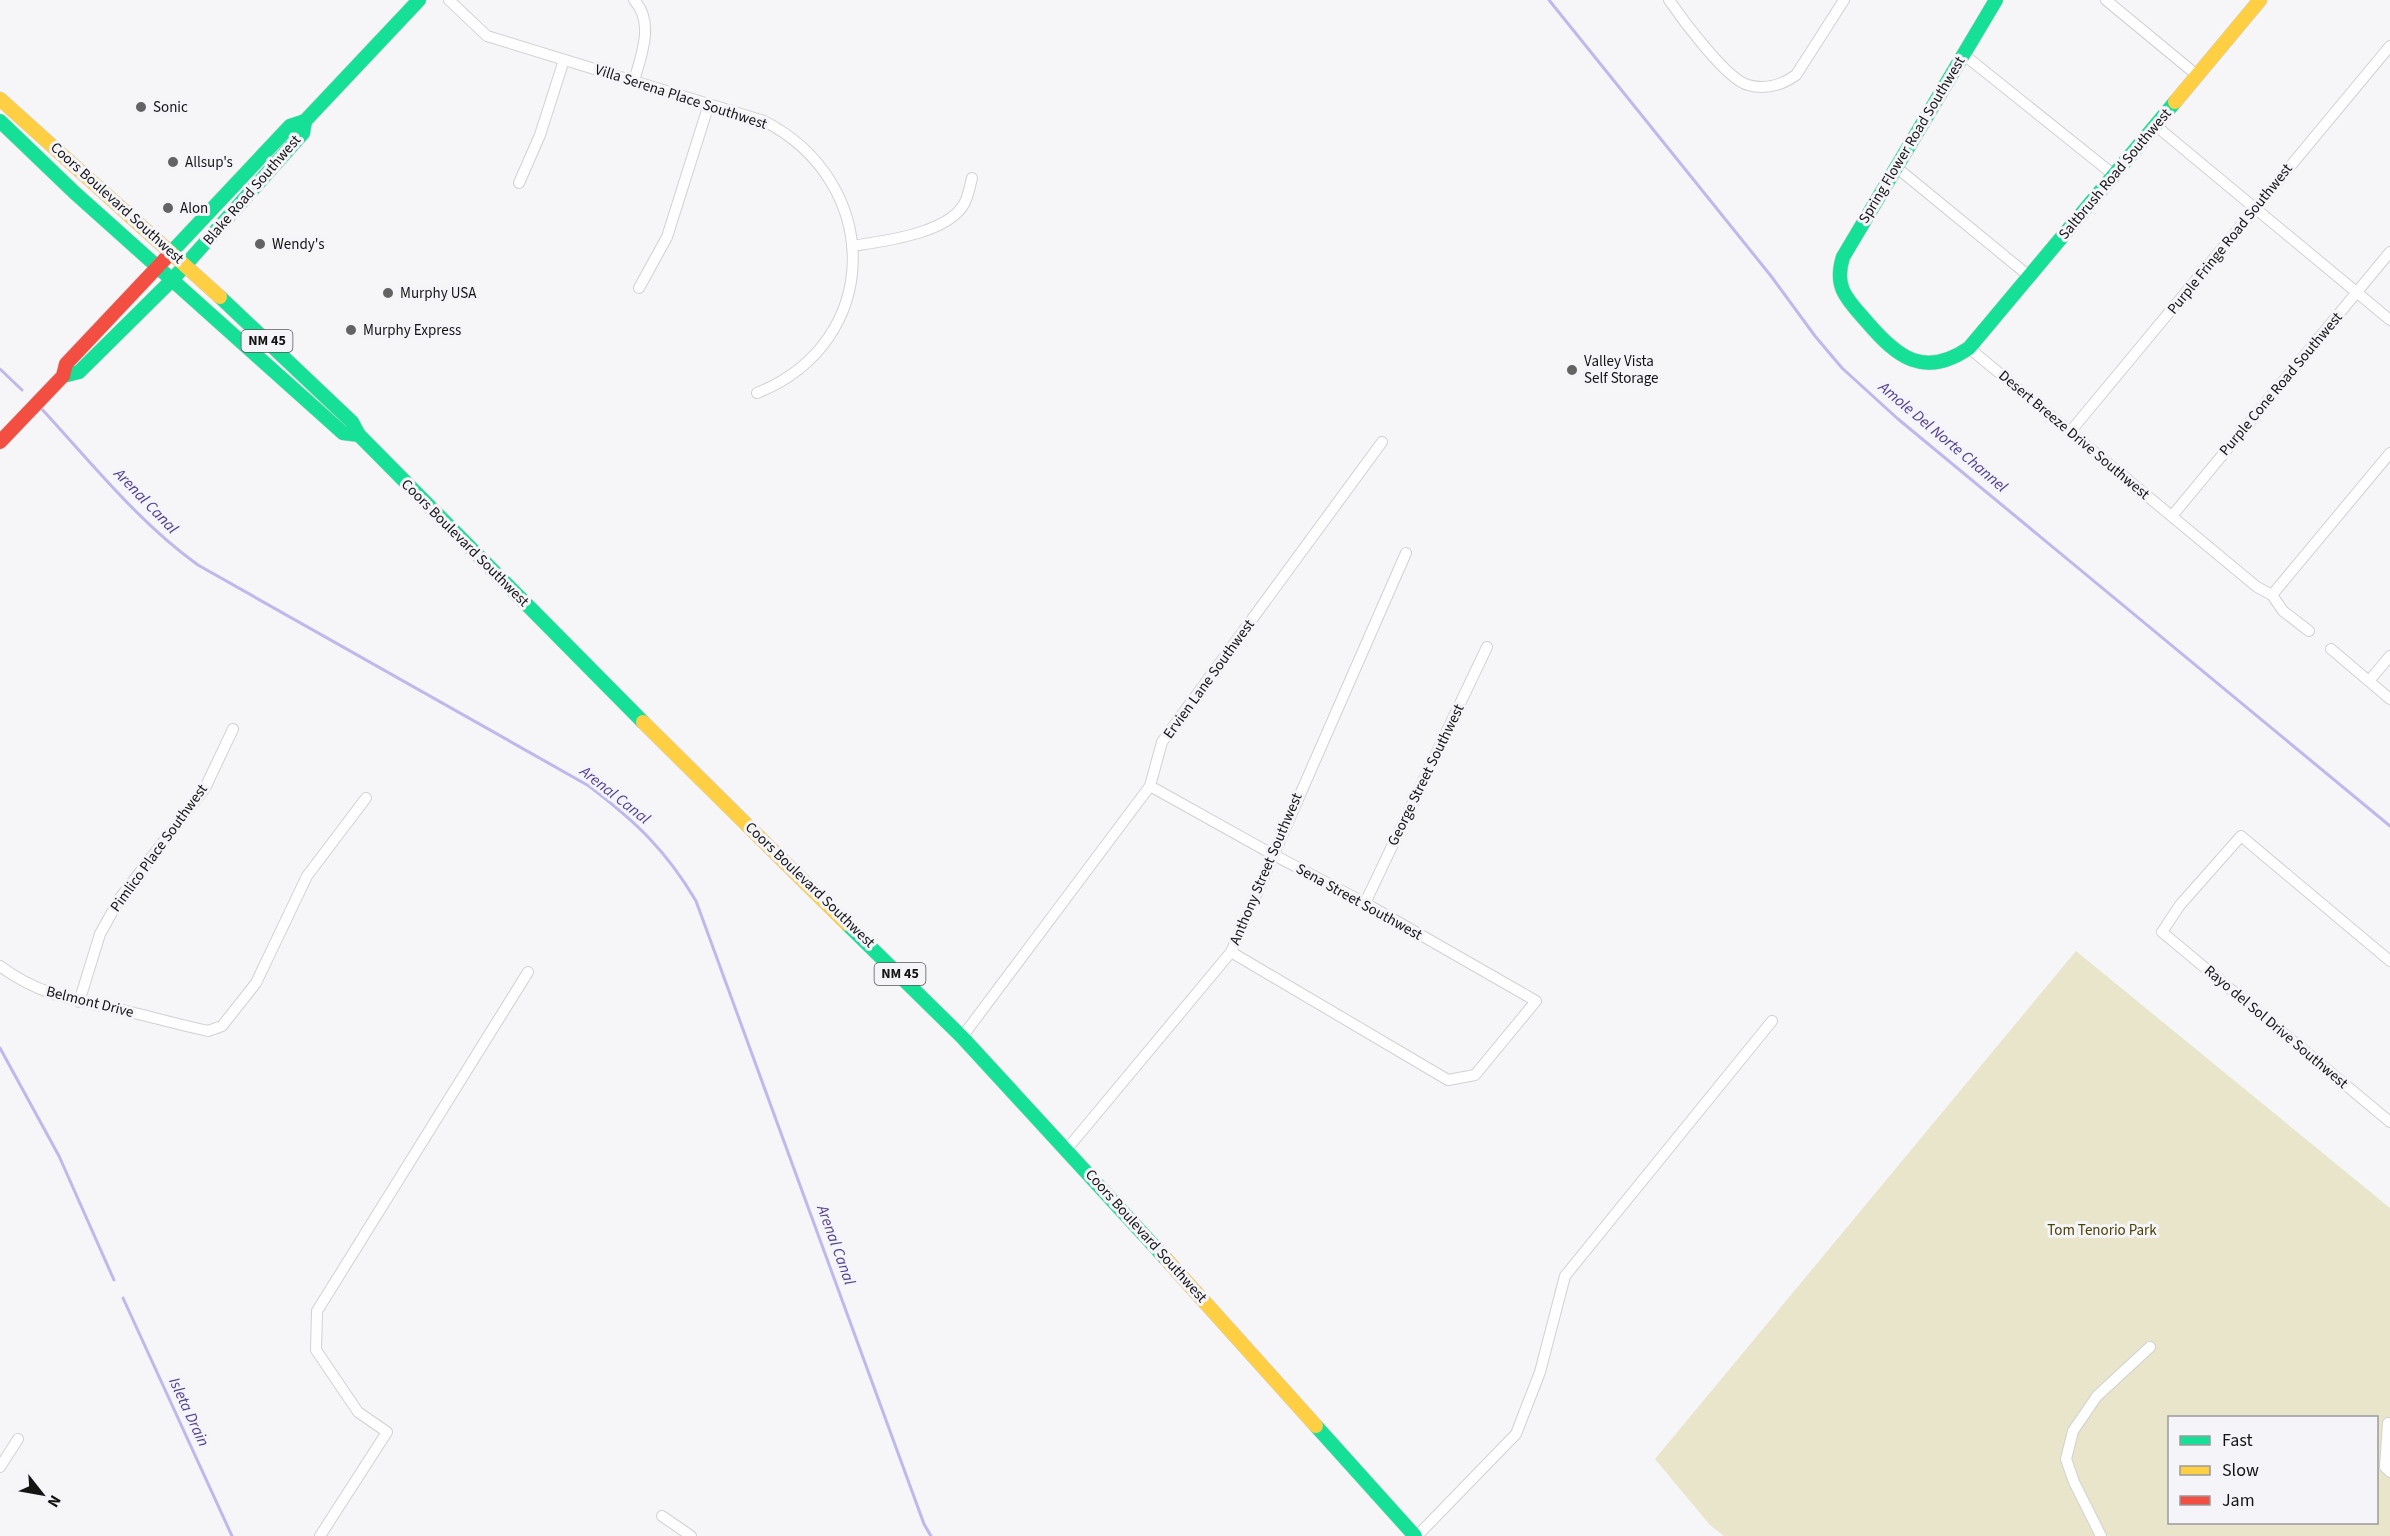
<svg xmlns="http://www.w3.org/2000/svg" width="2390" height="1536" font-family="'Source Sans 3',sans-serif">
	<style>
		.green { fill: #e8e5ca; fill-rule: evenodd }
		.lines { fill: none; stroke-linecap: round; stroke-linejoin: round }
		.stream { stroke: #bfb8ec; stroke-width: 3 }
		.street-casing { stroke: #d1d1d2; stroke-width: 12 }
		.fast-casing { stroke: #d1d1d2; stroke-width: 15 }
		.slow-casing { stroke: #d1d1d2; stroke-width: 15 }
		.jam-casing { stroke: #d1d1d2; stroke-width: 15 }
		.street { stroke: #fefefe; stroke-width: 10 }
		.fast { stroke: #16e098; stroke-width: 14 }
		.slow { stroke: #ffcf43; stroke-width: 14 }
		.jam { stroke: #f24e42; stroke-width: 14 }
		.poi-dot { fill: #636364; stroke: #f5f4f8; stroke-width: 2 }
		.labels { text-anchor: middle; dominant-baseline: central; stroke-width: 6; stroke-linejoin: round; paint-order: stroke }
		.shield { fill: #f5f4f8; stroke: #585759; stroke-width: 1.5 }
		.shield-label { font-size: 14px; font-weight: bold; fill: #141415 }
		.street-label { font-size: 15px; fill: #141415; stroke: #f5f4f8 }
		.poi-label { font-size: 15px; fill: #141415; stroke: #f5f4f8; text-anchor: start }
		.park-label { font-size: 15px; fill: #4a4300; stroke: #f5f4f8 }
		.water-label { font-size: 16px; font-style: italic; fill: #4f3e93; stroke: #f5f4f8 }
	</style>
	<rect width="100%" height="100%" fill="#f6f5f7"/>
	<path class="green" d="M2076,951l314,257v328h-666l-14,-11 -55,-66zM2170,1418h206v104h-206z"/>
	<g class="lines">
		<g class="stream">
			<polyline points="1549,0 1771,276 1815,336 1842,368 1898,419 2390,826"/>
			<polyline points="0,369 22,390"/>
			<path d="M39,406c51,55 99,116 159,159l391,221c46,35 77,64 107,115l228,623 7,12"/>
			<polyline points="0,1048 59,1156 114,1280"/>
			<polyline points="123,1298 232,1536"/>
		</g>
		<defs>
			<g id="street">
				<path d="M449,0l38,36 277,85c119,61 120,221 -7,272"/>
				<path d="M634,0c21,22 7,56 0,81"/>
				<path d="M1669,0c13,19 58,80 79,85 17,5 34,0 48,-10l48,-75"/>
				<polyline points="2106,0 2198,76"/>
				<polyline points="1963,54 2114,175"/>
				<polyline points="2156,126 2390,320"/>
				<polyline points="1896,167 2029,276"/>
				<polyline points="519,183 540,135 564,60"/>
				<path d="M852,246c31,-5 95,-12 112,-42 4,-7 6,-18 8,-26"/>
				<polyline points="639,288 667,237 709,104"/>
				<polyline points="1969,348 2257,587 2272,595 2283,611 2309,631"/>
				<polyline points="2070,432 2390,46"/>
				<polyline points="2172,516 2390,252"/>
				<polyline points="2272,595 2390,453"/>
				<polyline points="2331,649 2390,699"/>
				<polyline points="2369,681 2390,656"/>
				<polyline points="1150,786 1272,854 1365,903 1536,1001 1475,1075 1448,1080 1231,952"/>
				<polyline points="1365,903 1487,647"/>
				<polyline points="2390,961 2241,836 2180,905 2162,932 2390,1122"/>
				<path d="M0,966c35,26 67,33 108,41 34,7 67,17 100,24l14,-5 34,-43 51,-107 59,-78"/>
				<polyline points="79,1002 100,934 120,898 205,788 233,729"/>
				<polyline points="962,1037 1150,786 1162,742 1382,442"/>
				<polyline points="1067,1149 1231,952 1406,553"/>
				<polyline points="2388,1423 2385,1467 2390,1472"/>
				<polyline points="0,1467 18,1439"/>
				<polyline points="662,1516 691,1536"/>
				<polyline points="320,1536 387,1432 358,1412 316,1350 317,1311 528,972"/>
				<polyline points="1417,1536 1516,1434 1540,1372 1565,1276 1772,1021"/>
				<polyline points="2101,1536 2074,1482 2066,1459 2073,1431 2097,1396 2150,1347"/>
			</g>
			<g id="fast">
				<path d="M1996,0l-153,257c-10,31 5,43 24,65 30,35 57,57 102,26l206,-246"/>
				<polyline points="0,121 75,193 343,433 359,435"/>
				<polyline points="165,259 290,126 305,121 419,0"/>
				<polyline points="220,297 352,422 359,435 643,722"/>
				<polyline points="63,376 79,372 172,280 303,133 305,121"/>
				<polyline points="847,924 962,1037 1166,1259"/>
				<polyline points="1316,1426 1415,1536"/>
			</g>
			<g id="slow">
				<polyline points="0,99 220,297"/>
				<polyline points="2175,102 2260,0"/>
				<polyline points="643,722 847,924"/>
				<polyline points="1166,1259 1316,1426"/>
			</g>
			<polyline id="jam" points="0,442 63,376 66,364 165,259"/>
		</defs>
		<use href="#street" class="street-casing"/>
		<use href="#fast" class="fast-casing"/>
		<use href="#slow" class="slow-casing"/>
		<use href="#jam" class="jam-casing"/>
		<use href="#street" class="street"/>
		<use href="#fast" class="fast"/>
		<use href="#slow" class="slow"/>
		<use href="#jam" class="jam"/>
	</g>
	<g class="poi-dot">
		<circle cx="141" cy="107" r="6"/>
		<circle cx="173" cy="162" r="6"/>
		<circle cx="168" cy="208" r="6"/>
		<circle cx="260" cy="244" r="6"/>
		<circle cx="388" cy="293" r="6"/>
		<circle cx="351" cy="330" r="6"/>
		<circle cx="1572" cy="370" r="6"/>
	</g>
	<g class="labels">
		<g class="shield">
			<rect x="241.5" y="330" width="51" height="22" rx="4.5"/>
			<rect x="874.5" y="963" width="51" height="22" rx="4.5"/>
		</g>
		<g class="shield-label">
			<text x="267" y="341">NM 45</text>
			<text x="900" y="974">NM 45</text>
		</g>
		<g class="street-label">
			<text transform="translate(681 97) rotate(18)">Villa Serena Place Southwest</text>
			<text transform="translate(1912 140) rotate(-59)">Spring Flower Road Southwest</text>
			<text transform="translate(2115 174) rotate(-50)">Saltbrush Road Southwest</text>
			<text transform="translate(252 190) rotate(-49)">Blake Road Southwest</text>
			<text transform="translate(117 203) rotate(42)">Coors Boulevard Southwest</text>
			<text transform="translate(2230 239) rotate(-51)">Purple Fringe Road Southwest</text>
			<text transform="translate(2281 384) rotate(-50)">Purple Cone Road Southwest</text>
			<text transform="translate(2074 435) rotate(40)">Desert Breeze Drive Southwest</text>
			<text transform="translate(465 543) rotate(45)">Coors Boulevard Southwest</text>
			<text transform="translate(1209 679) rotate(-54)">Ervien Lane Southwest</text>
			<text transform="translate(1426 775) rotate(-64)">George Street Southwest</text>
			<text transform="translate(159 848) rotate(-54)">Pimlico Place Southwest</text>
			<text transform="translate(1266 869) rotate(-67)">Anthony Street Southwest</text>
			<text transform="translate(810 885) rotate(44)">Coors Boulevard Southwest</text>
			<text transform="translate(1359 902) rotate(29)">Sena Street Southwest</text>
			<text transform="translate(90 1002) rotate(14)">Belmont Drive</text>
			<text transform="translate(2276 1027) rotate(40)">Rayo del Sol Drive Southwest</text>
			<text transform="translate(1146 1236) rotate(48)">Coors Boulevard Southwest</text>
		</g>
		<g class="poi-label">
			<text x="153" y="107">Sonic</text>
			<text x="185" y="162">Allsup's</text>
			<text x="180" y="208">Alon</text>
			<text x="272" y="244">Wendy's</text>
			<text x="400" y="293">Murphy USA</text>
			<text x="363" y="330">Murphy Express</text>
			<text x="1584" y="361">Valley Vista<tspan x="1584" dy="17">Self Storage</tspan></text>
		</g>
		<g class="park-label">
			<text x="2102" y="1230">Tom Tenorio Park</text>
		</g>
		<g class="water-label">
			<text transform="translate(1943 437) rotate(40)">Amole Del Norte Channel</text>
			<text transform="translate(146 501) rotate(46)">Arenal Canal</text>
			<text transform="translate(615 795) rotate(38)">Arenal Canal</text>
			<text transform="translate(836 1245) rotate(70)">Arenal Canal</text>
			<text transform="translate(189 1412) rotate(65)">Isleta Drain</text>
		</g>
	</g>
	<rect x="2168" y="1416" width="210" height="108" fill="#f5f4f8" stroke="#9b9a9d" stroke-width="1.5"/>
	<rect x="2180" y="1436" width="30" height="9" fill="#16e098" stroke="#9b9a9d" stroke-width="1.5"/>
	<text x="2222" y="1446" font-size="18" fill="#141415">Fast</text>
	<rect x="2180" y="1466" width="30" height="9" fill="#ffcf43" stroke="#9b9a9d" stroke-width="1.5"/>
	<text x="2222" y="1476" font-size="18" fill="#141415">Slow</text>
	<rect x="2180" y="1496" width="30" height="9" fill="#f24e42" stroke="#9b9a9d" stroke-width="1.5"/>
	<text x="2222" y="1506" font-size="18" fill="#141415">Jam</text>
	<g transform="translate(42 1494) rotate(121)" stroke="#f5f4f8" stroke-width="4.5" paint-order="stroke">
	<path d="M0-4.5L10 22L0 15L-10 22Z" fill="#141415"/>
	<text y="-9" font-size="16" font-weight="bold" text-anchor="middle" fill="#141415">N</text>
	</g>
</svg>
